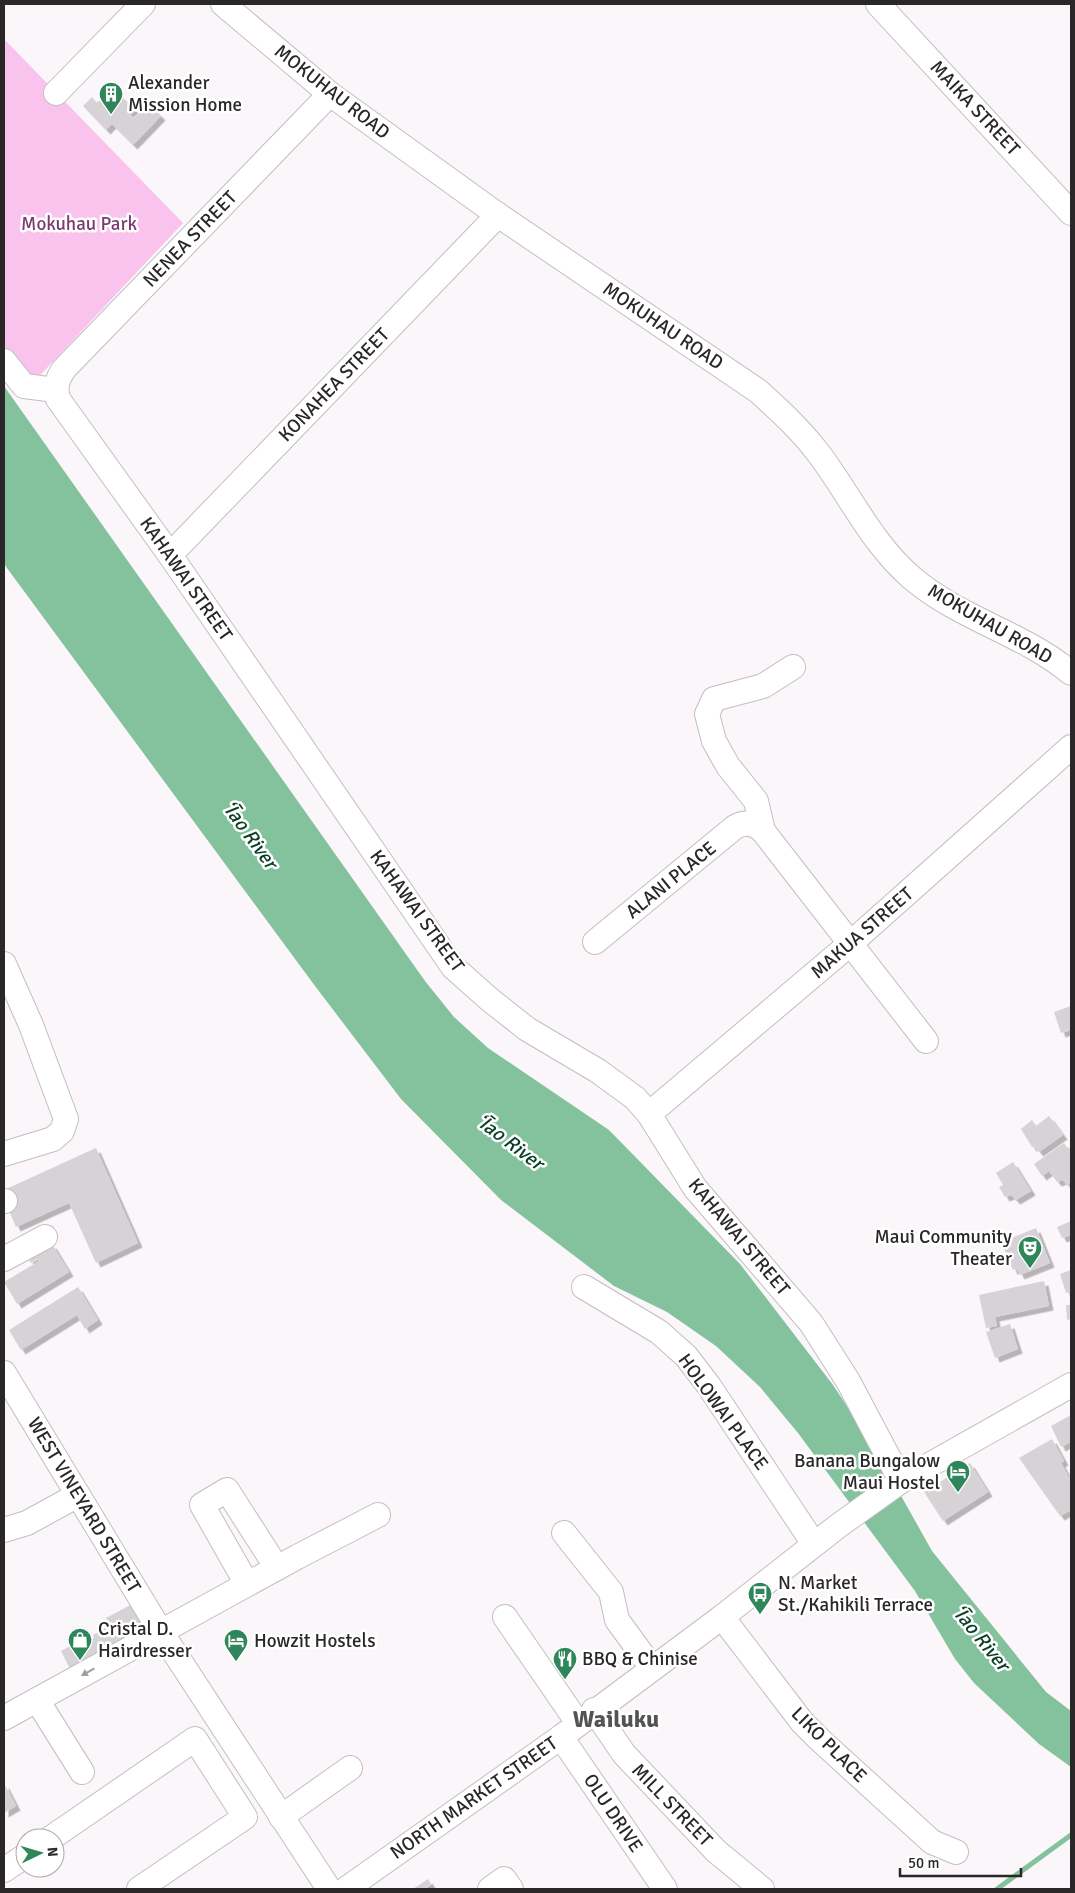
<svg xmlns="http://www.w3.org/2000/svg" width="1075" height="1893" font-family="Signika,sans-serif">
	<style>
		.green { fill: #fac3ee }
		.water { fill: #83c29d }
		.lines { fill: none; stroke-linecap: round; stroke-linejoin: round }
		.stream { stroke: #83c29d; stroke-width: 5 }
		.building { fill: #d6d2d5; filter: url(#shadow) }
		.minor-casing { stroke: #c2bec1; stroke-width: 26 }
		.minor { stroke: #fff; stroke-width: 24 }
		.oneway { fill: #9f9e9e }
		.labels { text-anchor: middle; dominant-baseline: central; stroke-width: 5; stroke-linejoin: round; paint-order: stroke }
		.poi-label { font-size: 19px; fill: #292728; stroke: #fff; text-anchor: start }
		.street-label { font-size: 19px; fill: #292728; stroke: #fff }
		.park-label { font-size: 19px; fill: #7b3b70; stroke: #fff }
		.water-label { font-size: 20px; font-style: italic; fill: #0a3e26; stroke: #fff }
		.district-label { font-size: 24px; font-weight: bold; fill: #565355; stroke: #fff }
	</style>
	<defs>
		<filter id="shadow"><feDropShadow dx="4.5" dy="4.5" stdDeviation="0" flood-color="#0004"/></filter>
	</defs>
	<rect width="100%" height="100%" fill="#faf6f9"/>
	<polygon class="green" points="4,39 183,223 30,386 4,349"/>
	<polygon class="water" points="4,386 425,981 454,1017 488,1048 609,1130 740,1264 833,1385 872,1444 932,1551 1046,1692 1071,1711 1071,1767 1039,1744 974,1683 955,1659 915,1591 798,1433 760,1387 716,1346 667,1312 614,1286 501,1200 401,1099 315,986 4,564"/>
	<g class="lines">
		<polyline class="stream" points="997,1889 1071,1835"/>
	</g>
	<g class="building">
		<polygon points="113,88 134,109 129,113 134,118 149,104 161,116 133,145 112,124 106,130 83,106 92,97 97,103"/>
		<polygon points="1071,1006 1071,1030 1061,1033 1054,1012"/>
		<polygon points="1049,1116 1063,1135 1039,1152 1034,1146 1032,1147 1021,1129 1032,1120 1036,1126"/>
		<polygon points="1064,1143 1071,1153 1071,1182 1067,1185 1063,1180 1057,1182 1049,1171 1042,1176 1034,1164"/>
		<polygon points="96,1148 138,1243 96,1263 69,1203 16,1227 4,1199 4,1190"/>
		<polygon points="1013,1162 1031,1191 1016,1200 1011,1195 1005,1197 999,1187 1003,1185 996,1173"/>
		<polygon points="1071,1221 1071,1235 1062,1238 1057,1227"/>
		<polygon points="1036,1228 1050,1263 1020,1275 1017,1269 1013,1270 1001,1242"/>
		<polygon points="52,1244 69,1272 17,1304 4,1282 39,1261 37,1259 31,1263 28,1258"/>
		<polygon points="1071,1270 1071,1292 1066,1293 1060,1274"/>
		<polygon points="1044,1281 1049,1306 995,1317 997,1326 986,1328 979,1295"/>
		<polygon points="78,1287 98,1320 85,1329 77,1315 21,1350 9,1330"/>
		<polygon points="1066,1305 1071,1305 1071,1319 1067,1320"/>
		<polygon points="1010,1324 1018,1349 995,1358 986,1332"/>
		<polygon points="1071,1415 1071,1442 1061,1447 1051,1426"/>
		<polygon points="1052,1439 1064,1461 1061,1463 1071,1481 1071,1510 1060,1516 1019,1458"/>
		<polygon points="970,1463 988,1492 943,1521 924,1492"/>
		<polygon points="134,1603 148,1629 72,1673 61,1651 85,1638 87,1641 94,1638 93,1635 110,1625 106,1618"/>
		<polygon points="4,1783 16,1806 4,1813"/>
		<polygon points="428,1879 431,1884 424,1889 413,1889"/>
	</g>
	<g class="lines">
		<defs>
			<g id="minor">
				<path d="M223,4l107,90 168,121 260,176c22,20 43,39 61,63 31,41 53,90 93,124 48,41 111,55 159,95"/>
				<polyline points="878,4 1071,213"/>
				<polyline points="56,93 143,4"/>
				<path d="M330,94l-266,275c-7,10 -9,18 -6,30l112,156 283,412 36,32 38,30 71,42 37,27 14,16 46,74 116,135 37,58 53,100"/>
				<polyline points="4,361 24,386 56,390"/>
				<polyline points="170,555 498,215"/>
				<polyline points="763,831 756,801 728,766 714,741 707,714 714,699 763,686 793,667"/>
				<path d="M595,942l140,-115c10,-6 20,-4 28,4l163,210"/>
				<polyline points="4,964 31,1025 66,1119 62,1131 53,1139 4,1154"/>
				<polyline points="649,1114 851,943 1071,747"/>
				<polyline points="4,1201 5,1201"/>
				<polyline points="4,1259 45,1237"/>
				<polyline points="584,1287 659,1332 686,1356 709,1386 814,1544"/>
				<polyline points="4,1373 161,1632 329,1889"/>
				<polyline points="4,1530 27,1523 78,1495"/>
				<polyline points="564,1533 611,1592 617,1620 652,1668"/>
				<polyline points="247,1584 202,1505 227,1490 277,1568"/>
				<polyline points="505,1617 578,1723"/>
				<polyline points="722,1617 802,1722 820,1740 932,1842 956,1852"/>
				<polyline points="37,1700 82,1772"/>
				<polyline points="594,1710 624,1754 716,1851 762,1889"/>
				<polyline points="4,1718 297,1557 378,1515"/>
				<polyline points="561,1737 665,1889"/>
				<polyline points="281,1817 350,1768"/>
				<polyline points="51,1838 195,1739 245,1817 139,1889"/>
				<polyline points="4,1870 25,1856"/>
				<polyline points="346,1889 561,1737 722,1617 838,1526 901,1481 1071,1385"/>
				<polyline points="490,1889 504,1879 511,1889"/>
			</g>
		</defs>
		<use href="#minor" class="minor-casing"/>
		<use href="#minor" class="minor"/>
	</g>
	<defs><path id="oneway-solid" d="M-6-.8H1V-3.2L6.5 0L1 3.2V.8H-6Z" transform="scale(1.25)"/></defs>
	<use class="oneway" href="#oneway-solid" transform="translate(88 1672) rotate(151)"/>
	<defs>
		<symbol id="building-pin" viewBox="-11 -11 22 30"><path d="M0 17L-7.5 6A9.5 9.5 0 1 1 7.5 6Z" fill="#2f865a" stroke="#fff"/><path d="M-4-6H4V6H1V3H-1V6H-4ZM-2.5-4.3h1.7v1.8h-1.7ZM.8-4.3h1.7v1.8H.8ZM-2.5-1h1.7V.8h-1.7ZM.8-1h1.7V.8H.8Z" fill="#fff"/></symbol>
		<symbol id="theatre-pin" viewBox="-11 -11 22 30"><path d="M0 17L-7.5 6A9.5 9.5 0 1 1 7.5 6Z" fill="#2f865a" stroke="#fff"/><path d="M-5-5.5Q0-4 5-5.5V0Q5 5 0 6Q-5 5-5 0ZM-3.3-2.5H-1v1.5H-3.3ZM1-2.5H3.3v1.5H1ZM-2.8 1Q0 5.5 2.8 1Z" fill="#fff"/></symbol>
		<symbol id="hotel-pin" viewBox="-11 -11 22 30"><path d="M0 17L-7.5 6A9.5 9.5 0 1 1 7.5 6Z" fill="#2f865a" stroke="#fff"/><path d="M-6-4.5h1.5V1H6V5H4.5V3h-9V5H-6ZM-4 0a1.8 1.8 0 1 1 3.6 0ZM.5 0V-2.5h3Q6-2.5 6 0Z" fill="#fff"/></symbol>
		<symbol id="bus-pin" viewBox="-11 -11 22 30"><path d="M0 17L-7.5 6A9.5 9.5 0 1 1 7.5 6Z" fill="#2f865a" stroke="#fff"/><path d="M-5-6H5V4H4V6H2V4H-2V6H-4V4H-5ZM-3.5-4V0h7V-4ZM-3.5 1.2v1.5H-2V1.2ZM2 1.2v1.5H3.5V1.2Z" fill="#fff"/></symbol>
		<symbol id="shop-pin" viewBox="-11 -11 22 30"><path d="M0 17L-7.5 6A9.5 9.5 0 1 1 7.5 6Z" fill="#2f865a" stroke="#fff"/><path d="M-5-2.5h2.3a2.7 3.5 0 0 1 5.4 0H5L5.5 6h-11ZM-1.5-2.5h3a1.5 2.3 0 0 0-3 0Z" fill="#fff"/></symbol>
		<symbol id="restaurant-pin" viewBox="-11 -11 22 30"><path d="M0 17L-7.5 6A9.5 9.5 0 1 1 7.5 6Z" fill="#2f865a" stroke="#fff"/><path d="M-5-6h1v4h1v-4h1v4h1v-4h1v5L-1.5 .5V6h-2V.5L-5-1ZM5-6V6H3V1.5H1.5Q1.5-4 5-6Z" fill="#fff"/></symbol>
	</defs>
	<g fill-rule="evenodd">
		<use href="#building-pin" x="97" y="80" width="28" height="38"/>
		<use href="#theatre-pin" x="1016" y="1234" width="28" height="38"/>
		<use href="#hotel-pin" x="944" y="1458" width="28" height="38"/>
		<use href="#bus-pin" x="746" y="1580" width="28" height="38"/>
		<use href="#shop-pin" x="66" y="1626" width="28" height="38"/>
		<use href="#hotel-pin" x="222" y="1627" width="28" height="38"/>
		<use href="#restaurant-pin" x="551" y="1645" width="28" height="38"/>
	</g>
	<g class="labels">
		<g class="poi-label">
			<text x="128" y="83">Alexander<tspan x="128" dy="22">Mission Home</tspan></text>
			<text x="1012" y="1237" text-anchor="end">Maui Community<tspan x="1012" dy="22">Theater</tspan></text>
			<text x="940" y="1461" text-anchor="end">Banana Bungalow<tspan x="940" dy="22">Maui Hostel</tspan></text>
			<text x="778" y="1583">N. Market<tspan x="778" dy="22">St./Kahikili Terrace</tspan></text>
			<text x="98" y="1629">Cristal D.<tspan x="98" dy="22">Hairdresser</tspan></text>
			<text x="254" y="1641">Howzit Hostels</text>
			<text x="582" y="1659">BBQ &amp; Chinise</text>
		</g>
		<g class="street-label">
			<text transform="translate(332 92) rotate(38)">MOKUHAU ROAD</text>
			<text transform="translate(975 108) rotate(47)">MAIKA STREET</text>
			<text transform="translate(190 239) rotate(-46)">NENEA STREET</text>
			<text transform="translate(663 326) rotate(34)">MOKUHAU ROAD</text>
			<text transform="translate(334 385) rotate(-46)">KONAHEA STREET</text>
			<text transform="translate(186 579) rotate(55)">KAHAWAI STREET</text>
			<text transform="translate(990 624) rotate(30)">MOKUHAU ROAD</text>
			<text transform="translate(671 880) rotate(-39)">ALANI PLACE</text>
			<text transform="translate(417 911) rotate(54)">KAHAWAI STREET</text>
			<text transform="translate(862 933) rotate(-41)">MAKUA STREET</text>
			<text transform="translate(739 1237) rotate(50)">KAHAWAI STREET</text>
			<text transform="translate(723 1412) rotate(54)">HOLOWAI PLACE</text>
			<text transform="translate(84 1505) rotate(59)">WEST VINEYARD STREET</text>
			<text transform="translate(829 1745) rotate(45)">LIKO PLACE</text>
			<text transform="translate(474 1798) rotate(-35)">NORTH MARKET STREET</text>
			<text transform="translate(672 1805) rotate(46)">MILL STREET</text>
			<text transform="translate(613 1813) rotate(56)">OLU DRIVE</text>
		</g>
		<g class="park-label">
			<text x="79" y="224">Mokuhau Park</text>
		</g>
		<g class="water-label">
			<text transform="translate(250 835) rotate(54)">ʻĪao River</text>
			<text transform="translate(510 1142) rotate(37)">ʻĪao River</text>
			<text transform="translate(981 1638) rotate(51)">ʻĪao River</text>
		</g>
		<g class="district-label">
			<text x="616" y="1719">Wailuku</text>
		</g>
	</g>
	<rect width="1075" height="1893" fill="none" stroke="#292728" stroke-width="10"/>
	<g transform="translate(40 1853) rotate(85)"><circle r="24" fill="#ffffff" stroke="#a9a9a9"/>
	<path d="M0-4L9 19L0 12L-9 19Z" fill="#2f865a"/>
	<text y="-8" font-size="14" font-weight="bold" text-anchor="middle" fill="#292728">N</text>
	</g>
	<path d="M900 1868v8h121v-8" fill="none" stroke="#292728" stroke-width="2.5"/>
	<text x="908" y="1868" font-size="15" fill="#292728" stroke="#ffffff" stroke-width="4" paint-order="stroke">50 m</text>
</svg>
